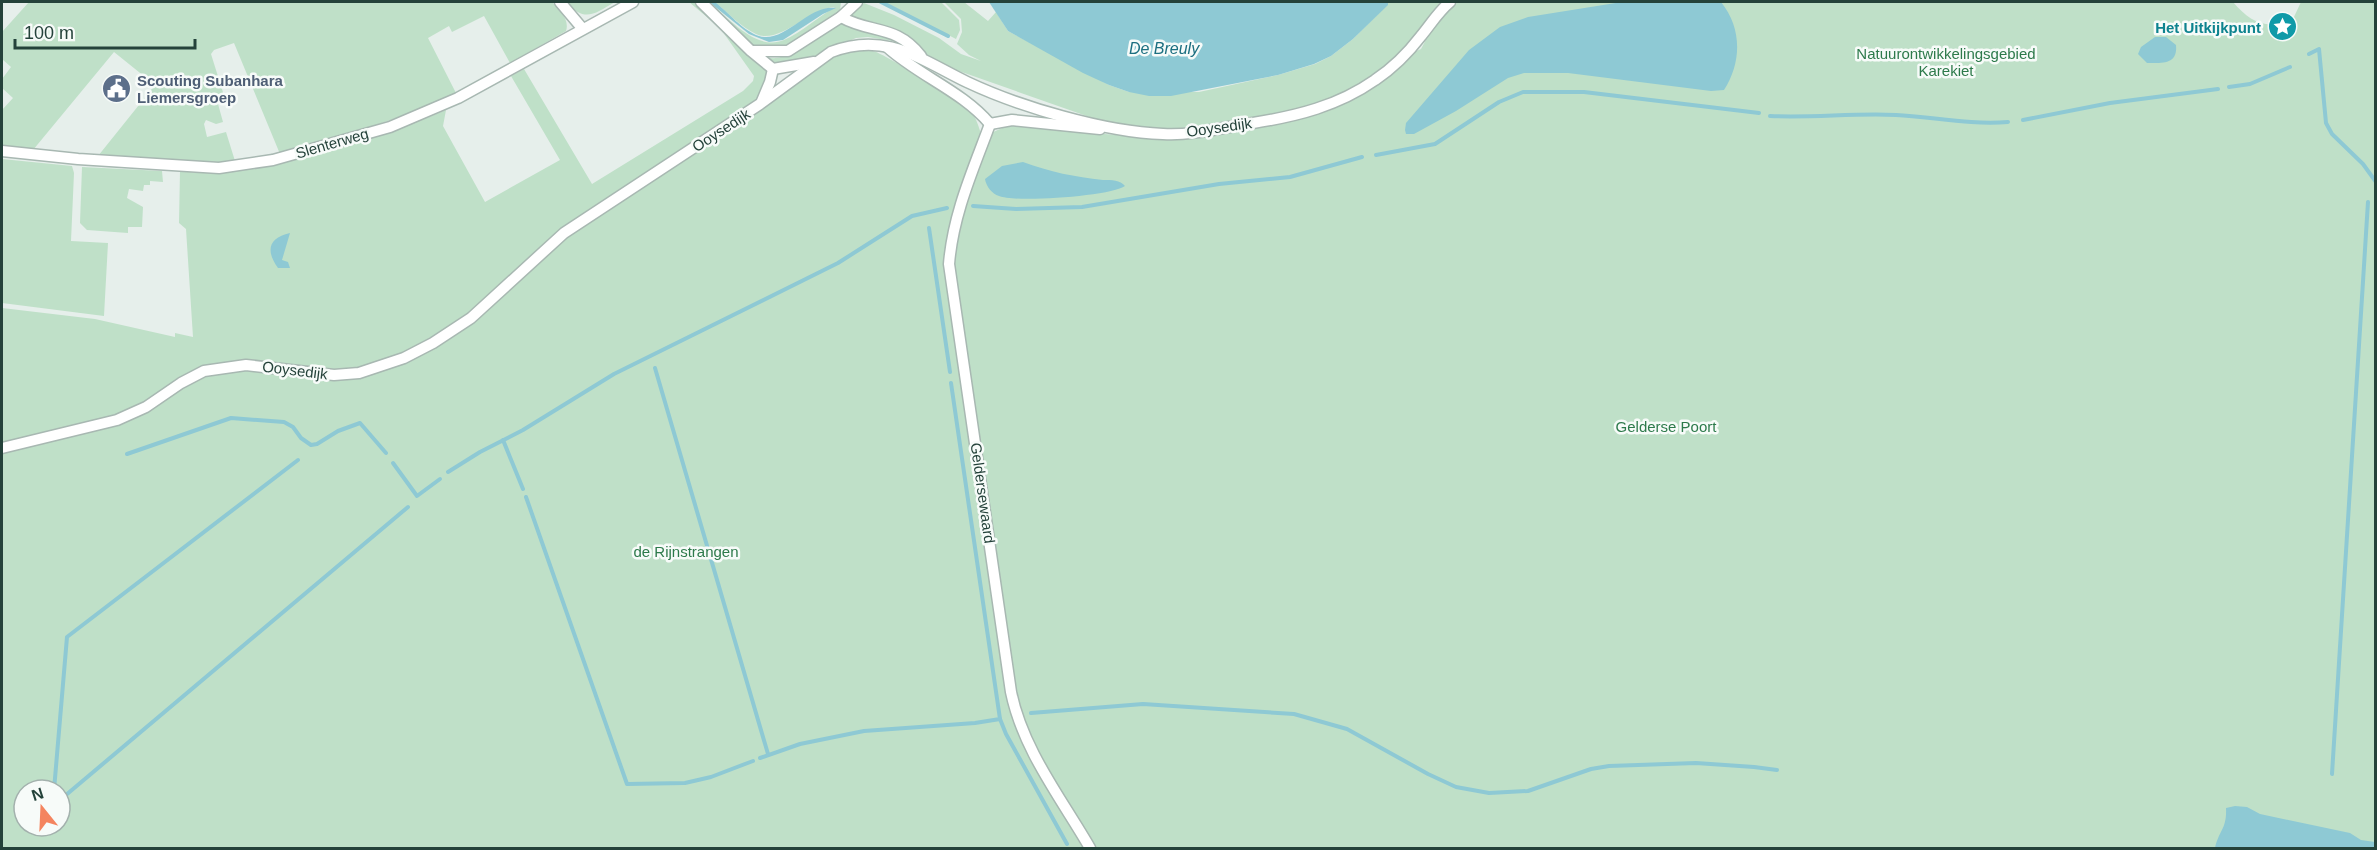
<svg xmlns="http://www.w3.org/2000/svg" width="2377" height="850" font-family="Helvetica,sans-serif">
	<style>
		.green { fill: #bfe0c8; fill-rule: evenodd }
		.water { fill: #8ec9d4 }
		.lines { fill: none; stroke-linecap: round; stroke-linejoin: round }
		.stream { stroke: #8ec9d4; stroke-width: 4 }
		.minor-casing { stroke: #a8b8b2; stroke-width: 13 }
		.minor { stroke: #fff; stroke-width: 10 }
		.labels { text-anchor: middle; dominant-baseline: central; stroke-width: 5; stroke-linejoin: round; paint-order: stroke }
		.culture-label { font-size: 15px; font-weight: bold; fill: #0d838f; stroke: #f7fbf9; text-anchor: end }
		.park-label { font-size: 15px; fill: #2d7a4b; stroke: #f7fbf9 }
		.service-label { font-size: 15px; font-weight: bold; fill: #4e5e75; stroke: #f7fbf9; text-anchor: start }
		.street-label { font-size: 15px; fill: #24423a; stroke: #f7fbf9 }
		.water-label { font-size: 16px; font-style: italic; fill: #1c6f80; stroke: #f7fbf9 }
	</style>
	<rect width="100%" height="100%" fill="#e6efeb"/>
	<g class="green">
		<path d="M29,2h523c7,8 18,17 14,29l-56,32 -26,-47 -32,16 -3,-6 -21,12 28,55c-57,27 -116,44 -176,61l-46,-111 -20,7 -3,4 15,48 -8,2 5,18 -7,2 -10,-4 -2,4 3,13 19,-5 9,29 -31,2 -106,-7 57,-71 -41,-33 -81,98 -31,-3v-37l11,-12 -11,-10v-9l9,-12 -9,-8v-27z"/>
		<path d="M566,2h49c-21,12 -30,21 -49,0z"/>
		<path d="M689,2l10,2 68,65 2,8 -11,22 -133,89 -169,137 -43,24 -56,21h-28l-55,-7h-47l-110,52 -115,29v-136l93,11 80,18v-4l18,4 -7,-108 -7,-6 1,-52c53,7 90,-6 139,-20 44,-12 86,-23 127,-41l-3,16 42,76 75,-42 -49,-84 13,-7 68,115 151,-93 10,-10 1,-5 -34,-48z"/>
		<path d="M706,2h3c19,15 47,50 75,38 18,-8 34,-23 51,-33 -26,2 -56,38 -79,27 -15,-7 -29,-22 -41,-32h126l-1,9 -7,7 -45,28h-32l-6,-2z"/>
		<polygon points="884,2 941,2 959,20 960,30 956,39"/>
		<path d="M944,2h20l24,19 8,-9 12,19 101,54 20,7h70l79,-17 37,-11 16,-8 22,-17 34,-34 1,-3h54l-46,55 -20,18 -33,20 -50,17 -125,18 -23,-1 -47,-9 -142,-50 -30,-15 -10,-9 -24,-5 -24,-4 -12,1 -44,19 -36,6 -15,-9c5,2 10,5 14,4 21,-1 72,-40 89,-55l30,12 45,23 22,16 20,7 -12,-6 -12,-11 5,-12 -1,-13z"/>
		<path d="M1458,2h775c17,20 34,29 60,17l8,-17h74v846h-2373v-395l117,-29 36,-16 43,-31 32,-8 112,10 108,-42 119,-104 262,-175c14,-5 30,-11 45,-6 13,5 86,50 95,60 6,7 8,16 11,25l27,-12 150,14 87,-10 51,-9 29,-9 41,-21 45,-37 9,-4 8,-15 20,-25zM24,790h36v36h-36z"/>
		<polygon points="2,159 72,166 74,173 71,241 108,243 104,316 2,303"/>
		<polygon points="82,167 162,171 163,182 150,181 150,185 144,185 143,191 129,189 127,198 143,207 142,227 128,227 128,233 87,230 80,223"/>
	</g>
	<g class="water">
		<path d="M709,2h6c13,10 28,29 44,34 26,8 49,-32 77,-28l-13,6 -40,26 -14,2 -20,-8z"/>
		<polygon points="989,2 1388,2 1388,5 1353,39 1331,56 1314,64 1278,75 1171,96 1149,96 1129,92 1109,85 1083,73 1008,31"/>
		<path d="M1622,2h99c21,26 21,60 3,88l-13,1 -143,-18h-44l-16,5 -52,33 -42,23h-8l-1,-4 1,-7 63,-73 31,-23 28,-10z"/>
		<path d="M2155,37h11l10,8c2,20 -14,18 -29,18l-9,-9 3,-7z"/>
		<path d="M1023,162c27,10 52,15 80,18 9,0 17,0 22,6 -13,10 -109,17 -126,10 -7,-2 -13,-10 -14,-17l17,-13z"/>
		<path d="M290,233l-8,27 6,2 2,6h-12c-13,-18 -9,-30 12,-35z"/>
		<path d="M2235,806l12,1 13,7 90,19 11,7 14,2v6h-160c4,-18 12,-19 11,-40z"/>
	</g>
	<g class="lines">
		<g class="stream">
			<polyline points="881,2 948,36"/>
			<polyline points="2309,54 2319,49 2326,123 2332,134 2363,164 2376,182"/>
			<polyline points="2229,87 2250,84 2290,67"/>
			<path d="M1770,116c42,2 84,-3 126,-1 37,2 74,10 112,7"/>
			<polyline points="2023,120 2110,103 2218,89"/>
			<polyline points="1376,155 1435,144 1499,102 1523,92 1584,92 1759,113"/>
			<polyline points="973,206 1016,209 1082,207 1219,184 1290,177 1362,157"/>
			<polyline points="929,228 950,372"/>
			<polyline points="655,368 768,754"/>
			<polyline points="503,440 523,489"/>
			<polyline points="127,454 231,418 284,422 293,427 301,438 311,445 317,444 338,431 360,423 386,453"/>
			<polyline points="393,463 417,496 440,479"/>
			<polyline points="448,472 480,452 523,430 614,374 838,263 912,216 947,208"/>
			<polyline points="526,497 627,784 685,783 711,777 753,761"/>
			<polyline points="1031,713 1143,704 1294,714 1347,729 1428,774 1456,787 1489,793 1528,791 1591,769 1609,766 1696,763 1754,767 1777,770"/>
			<polyline points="1000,719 1006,734 1067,844"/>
			<polyline points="760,758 800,744 864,731 975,723 1000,719 951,383"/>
			<polyline points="2332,774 2368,202"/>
			<polyline points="54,790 67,637 298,460"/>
			<polyline points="60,800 408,507"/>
		</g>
		<defs>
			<g id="minor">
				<polyline points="560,2 582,28"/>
				<polyline points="701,2 751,51 773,69 814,62"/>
				<path d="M841,17c30,17 55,7 80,39"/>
				<path d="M887,47c32,29 75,44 103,77l22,-4 88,9"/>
				<polyline points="752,51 788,51 841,17 857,2"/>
				<polyline points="762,101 770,82 773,69"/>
				<path d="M990,124c-17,46 -37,90 -41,140l62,428c12,58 50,106 79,156"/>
				<polyline points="2,151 78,159 219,168 273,160 390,127 458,98 633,2"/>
				<path d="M2,448l115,-28 29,-13 35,-24 23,-12 42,-6 88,10 25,-2 45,-15 29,-15 38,-25 93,-85 196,-129 71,-52c54,-21 89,7 136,30 53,25 138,50 196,52 28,2 62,-7 90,-11 44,-7 85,-17 122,-43 18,-12 33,-27 46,-44 10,-12 17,-24 29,-34"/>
			</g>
		</defs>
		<use href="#minor" class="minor-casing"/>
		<use href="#minor" class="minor"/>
	</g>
	<defs>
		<symbol id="sight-disc" viewBox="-11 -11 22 22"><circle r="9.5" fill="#0f9aa8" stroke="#f7fbf9"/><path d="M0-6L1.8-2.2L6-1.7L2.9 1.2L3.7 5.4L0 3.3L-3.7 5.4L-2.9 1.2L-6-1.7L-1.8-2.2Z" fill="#fff"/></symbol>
		<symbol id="civic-disc" viewBox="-11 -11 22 22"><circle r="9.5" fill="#5c6f8a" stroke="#f7fbf9"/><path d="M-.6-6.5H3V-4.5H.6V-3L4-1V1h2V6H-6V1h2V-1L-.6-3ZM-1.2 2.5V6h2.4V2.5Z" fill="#fff"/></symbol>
	</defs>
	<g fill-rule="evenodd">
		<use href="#sight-disc" x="2266" y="10" width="33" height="33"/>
		<use href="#civic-disc" x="100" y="72" width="33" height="33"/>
	</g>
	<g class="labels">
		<g class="culture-label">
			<text x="2261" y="27">Het Uitkijkpunt</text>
		</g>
		<g class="park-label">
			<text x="1946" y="53">Natuurontwikkelingsgebied<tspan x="1946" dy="17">Karekiet</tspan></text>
			<text x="1666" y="426">Gelderse Poort</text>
			<text x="686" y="551">de Rijnstrangen</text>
		</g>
		<g class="service-label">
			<text x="137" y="80">Scouting Subanhara<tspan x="137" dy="17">Liemersgroep</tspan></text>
		</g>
		<g class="street-label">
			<text transform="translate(1219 127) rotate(-8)">Ooysedijk</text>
			<text transform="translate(721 130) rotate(-33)">Ooysedijk</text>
			<text transform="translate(332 143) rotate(-16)">Slenterweg</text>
			<text transform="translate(295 370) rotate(7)">Ooysedijk</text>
			<text transform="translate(983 493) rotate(82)">Geldersewaard</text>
		</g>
		<g class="water-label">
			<text x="1164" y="48">De Breuly</text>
		</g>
	</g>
	<rect width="2377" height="850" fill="none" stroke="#24423a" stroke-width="6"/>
	<g transform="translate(42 808) rotate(342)"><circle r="28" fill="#f7fbf9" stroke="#a3b1ad" stroke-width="1.5"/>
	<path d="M0-4.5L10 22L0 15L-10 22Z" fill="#f4845f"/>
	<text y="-9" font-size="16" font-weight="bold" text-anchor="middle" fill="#24423a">N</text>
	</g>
	<path d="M15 39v9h180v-9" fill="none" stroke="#24423a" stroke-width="3"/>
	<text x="24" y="39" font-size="18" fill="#24423a" stroke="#f7fbf9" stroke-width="4.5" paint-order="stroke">100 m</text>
</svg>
